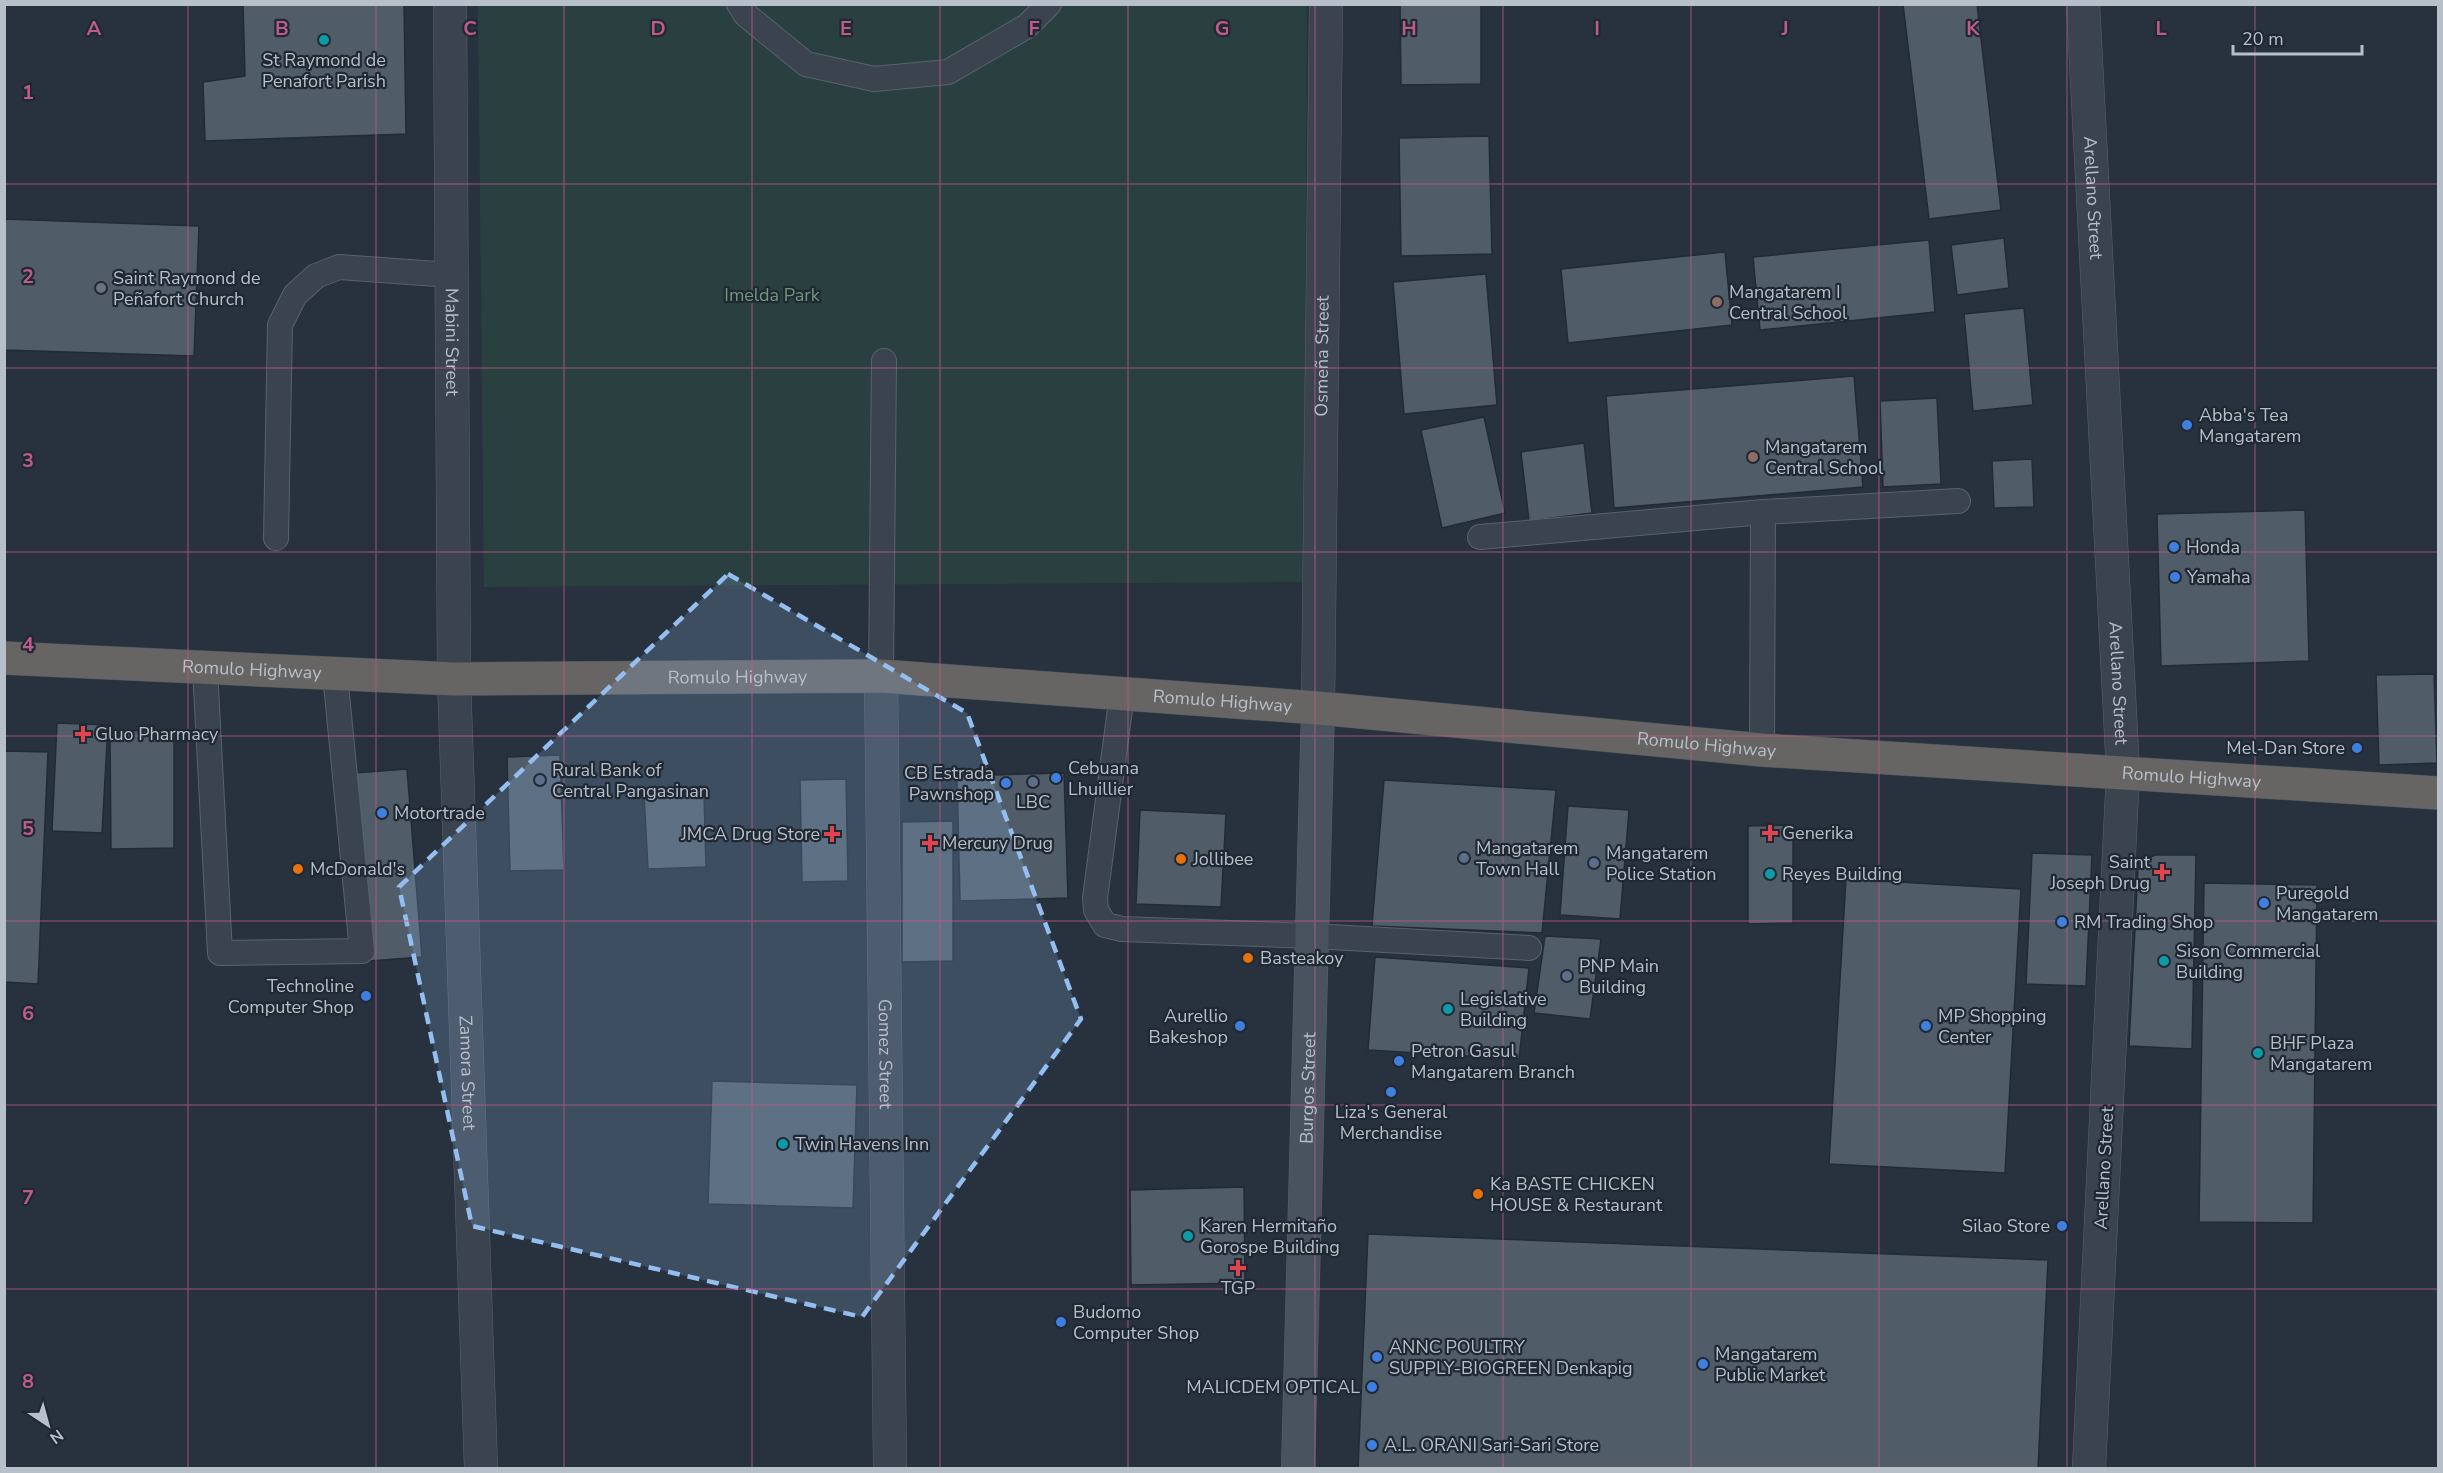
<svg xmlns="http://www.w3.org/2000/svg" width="2443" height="1473" font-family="'Nunito Sans',sans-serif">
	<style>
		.green { fill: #2a4040 }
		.building { fill: #505d69; stroke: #222b35; stroke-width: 1.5 }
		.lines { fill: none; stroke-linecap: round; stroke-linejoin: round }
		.service-casing { stroke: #59626c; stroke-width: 26 }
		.minor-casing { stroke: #59626c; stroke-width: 34 }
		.tertiary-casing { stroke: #59626c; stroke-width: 34 }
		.secondary-casing { stroke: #59626c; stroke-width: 34 }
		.trunk-casing { stroke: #464f59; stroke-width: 34 }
		.service { stroke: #3b444e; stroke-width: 24 }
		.minor { stroke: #3b444e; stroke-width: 33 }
		.tertiary { stroke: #3b444e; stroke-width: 33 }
		.secondary { stroke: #495360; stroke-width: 33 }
		.trunk { stroke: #666563; stroke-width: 33 }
		.marked { fill: #94bef0; fill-opacity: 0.2; stroke: #94bef0; stroke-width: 4.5; stroke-dasharray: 12 8; stroke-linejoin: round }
		.grid { fill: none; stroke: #be5b87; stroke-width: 1.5; stroke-opacity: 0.55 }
		.culture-dot { fill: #0f9aa8; stroke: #202933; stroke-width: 2 }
		.worship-dot { fill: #6b7280; stroke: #202933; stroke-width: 2 }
		.education-dot { fill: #8d6e63; stroke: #202933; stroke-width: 2 }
		.shop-dot { fill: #3f7fe0; stroke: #202933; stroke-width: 2 }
		.health-dot { fill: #e0444e; stroke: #202933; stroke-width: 2 }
		.service-dot { fill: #5c6f8a; stroke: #202933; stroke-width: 2 }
		.food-dot { fill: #e8710a; stroke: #202933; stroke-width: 2 }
		.labels { text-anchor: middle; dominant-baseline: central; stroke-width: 4.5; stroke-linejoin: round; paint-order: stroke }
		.poi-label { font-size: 18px; fill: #b7bfc9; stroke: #202933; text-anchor: start }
		.street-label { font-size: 18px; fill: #b7bfc9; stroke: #202933 }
		.park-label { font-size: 18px; fill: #709876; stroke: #202933 }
		.grid-label { font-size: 20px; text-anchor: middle; font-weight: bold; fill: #be5b87; stroke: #202933; stroke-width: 4.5; stroke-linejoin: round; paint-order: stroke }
	</style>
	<rect width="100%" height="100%" fill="#27323e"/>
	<polygon class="green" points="478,5 1307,5 1304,582 484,587"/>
	<g class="building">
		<polygon points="243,4 404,4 406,134 205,141 203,82 245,76"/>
		<polygon points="1400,4 1481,4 1481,84 1401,85"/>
		<polygon points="1903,4 1977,4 2001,210 1929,219"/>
		<polygon points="1489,136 1492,254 1401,256 1399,138"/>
		<polygon points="4,219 199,226 194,356 4,350"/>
		<polygon points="2004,238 2009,288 1957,295 1951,245"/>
		<polygon points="1929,240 1935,312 1760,330 1753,257"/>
		<polygon points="1725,252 1732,325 1568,343 1561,269"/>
		<polygon points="1486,274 1497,405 1404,414 1393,282"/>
		<polygon points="2024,308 2033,405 1973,411 1964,314"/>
		<polygon points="1854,376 1863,487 1614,508 1606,396"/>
		<polygon points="1937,398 1941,484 1883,487 1880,401"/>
		<polygon points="1484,417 1505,513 1442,528 1421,430"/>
		<polygon points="1584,443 1592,513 1529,521 1521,452"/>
		<polygon points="2032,459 2034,507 1994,508 1992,461"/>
		<polygon points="2305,510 2309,661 2161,666 2157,514"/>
		<polygon points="2434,674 2437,763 2379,765 2376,675"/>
		<polygon points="57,723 108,725 102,833 52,831"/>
		<polygon points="174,730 174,848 111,849 110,731"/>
		<polygon points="4,751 48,752 38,984 4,982"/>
		<polygon points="560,755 564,870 510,871 507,757"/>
		<polygon points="407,769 422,957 369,961 354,773"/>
		<polygon points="1064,773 1068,898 960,901 957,776"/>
		<polygon points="846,779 848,881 802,882 800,780"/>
		<polygon points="1384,780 1556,790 1542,933 1372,926"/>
		<polygon points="704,792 706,867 648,869 644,795"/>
		<polygon points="1568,806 1629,810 1620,919 1560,915"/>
		<polygon points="1140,810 1226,814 1221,907 1136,904"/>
		<polygon points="953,821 953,961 902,962 902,822"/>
		<polygon points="1793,825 1793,923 1748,924 1748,826"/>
		<polygon points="2032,853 2092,855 2086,986 2026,984"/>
		<polygon points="2155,855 2196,855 2192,1049 2129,1046 2138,868 2148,858"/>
		<polygon points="1846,879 2021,889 2005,1173 1829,1164"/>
		<polygon points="2204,883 2317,885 2313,1223 2199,1222"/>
		<polygon points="1545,936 1601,939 1590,1019 1534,1013"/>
		<polygon points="1375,957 1529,968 1519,1059 1368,1050"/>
		<polygon points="712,1081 857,1085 853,1208 708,1204"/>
		<polygon points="1244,1187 1245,1283 1131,1285 1130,1190"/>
		<polygon points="1368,1234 2048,1260 2038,1468 1358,1468"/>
	</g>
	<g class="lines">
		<defs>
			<g id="service">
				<polyline points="739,4 746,15 806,64 874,79 948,72 1027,26 1049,4"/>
				<polyline points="1480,537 1763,512 1958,501"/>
				<polyline points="276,538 280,325 295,295 316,276 339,267 451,275"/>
				<polyline points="205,669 220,953 362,951 335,674"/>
				<polyline points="881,676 884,361"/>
				<polyline points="1122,694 1095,898 1096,910 1105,925 1122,929 1312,936 1529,948"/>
				<polyline points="1762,750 1763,512"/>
			</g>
			<g id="minor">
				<path id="s1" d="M450,4l4,675"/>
				<path id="s2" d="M2083,4l40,768 -34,696"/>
				<path id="s3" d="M881,676l9,792"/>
			</g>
			<g id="tertiary">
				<path id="s4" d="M454,679l27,789"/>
				<path id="s5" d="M1318,708l8,-704"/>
			</g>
			<g id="secondary">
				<path id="s6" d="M1298,1468l20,-760"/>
			</g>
			<g id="trunk">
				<path id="s7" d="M4,658l450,21 427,-3 437,32 444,42 676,43"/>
			</g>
		</defs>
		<use href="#service" class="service-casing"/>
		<use href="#minor" class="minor-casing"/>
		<use href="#tertiary" class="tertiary-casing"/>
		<use href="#secondary" class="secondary-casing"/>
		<use href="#trunk" class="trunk-casing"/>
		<use href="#service" class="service"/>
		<use href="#minor" class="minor"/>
		<use href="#tertiary" class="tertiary"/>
		<use href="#secondary" class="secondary"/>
		<use href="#trunk" class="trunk"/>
	</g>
	<path class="marked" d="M728,574l239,139 114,306 -219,298 -390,-91 -73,-339z"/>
	<path class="grid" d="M188,4v1464M376,4v1464M564,4v1464M752,4v1464M940,4v1464M1128,4v1464M1315,4v1464M1503,4v1464M1691,4v1464M1879,4v1464M2067,4v1464M2255,4v1464M4,184h2434M4,368h2434M4,552h2434M4,736h2434M4,921h2434M4,1105h2434M4,1289h2434"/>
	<g class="culture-dot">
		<circle cx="324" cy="40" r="6"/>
		<circle cx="1770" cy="874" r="6"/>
		<circle cx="2164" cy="961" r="6"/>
		<circle cx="1448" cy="1009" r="6"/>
		<circle cx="2258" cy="1053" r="6"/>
		<circle cx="783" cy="1144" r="6"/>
		<circle cx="1188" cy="1236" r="6"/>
	</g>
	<circle class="worship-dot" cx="101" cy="288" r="6"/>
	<g class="education-dot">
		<circle cx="1717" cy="302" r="6"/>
		<circle cx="1753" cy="457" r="6"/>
	</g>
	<g class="shop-dot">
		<circle cx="2187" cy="425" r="6"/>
		<circle cx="2174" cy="547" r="6"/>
		<circle cx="2175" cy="577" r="6"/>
		<circle cx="2357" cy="748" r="6"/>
		<circle cx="1056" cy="778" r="6"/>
		<circle cx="1006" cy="783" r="6"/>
		<circle cx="382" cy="813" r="6"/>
		<circle cx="2264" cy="903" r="6"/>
		<circle cx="2062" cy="922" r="6"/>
		<circle cx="366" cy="996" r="6"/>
		<circle cx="1240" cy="1026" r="6"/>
		<circle cx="1926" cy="1026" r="6"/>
		<circle cx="1399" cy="1061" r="6"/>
		<circle cx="1391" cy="1092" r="6"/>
		<circle cx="2062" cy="1226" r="6"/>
		<circle cx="1061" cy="1322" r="6"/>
		<circle cx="1377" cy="1357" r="6"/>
		<circle cx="1703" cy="1364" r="6"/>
		<circle cx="1372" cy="1387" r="6"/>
		<circle cx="1372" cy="1445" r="6"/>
	</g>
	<g class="health-dot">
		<path d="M80 725h6v6h6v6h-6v6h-6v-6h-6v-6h6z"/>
		<path d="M1767 824h6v6h6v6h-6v6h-6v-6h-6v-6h6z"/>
		<path d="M829 825h6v6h6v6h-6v6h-6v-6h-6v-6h6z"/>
		<path d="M927 834h6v6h6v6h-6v6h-6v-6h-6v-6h6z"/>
		<path d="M2159 863h6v6h6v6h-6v6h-6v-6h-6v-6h6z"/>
		<path d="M1235 1259h6v6h6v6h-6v6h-6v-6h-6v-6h6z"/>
	</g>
	<g class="service-dot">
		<circle cx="540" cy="780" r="6"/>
		<circle cx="1033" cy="782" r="6"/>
		<circle cx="1464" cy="858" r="6"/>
		<circle cx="1594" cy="863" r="6"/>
		<circle cx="1567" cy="976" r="6"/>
	</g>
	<g class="food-dot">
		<circle cx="1181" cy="859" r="6"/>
		<circle cx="298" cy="869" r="6"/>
		<circle cx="1248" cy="958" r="6"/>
		<circle cx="1478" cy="1194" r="6"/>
	</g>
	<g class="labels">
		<g class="poi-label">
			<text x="324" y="60" text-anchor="middle">St Raymond de<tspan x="324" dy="21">Penafort Parish</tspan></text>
			<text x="113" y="278">Saint Raymond de<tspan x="113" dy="21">Peñafort Church</tspan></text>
			<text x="1729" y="292">Mangatarem I<tspan x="1729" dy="21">Central School</tspan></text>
			<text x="2199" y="415">Abba's Tea<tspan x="2199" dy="21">Mangatarem</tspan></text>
			<text x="1765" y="447">Mangatarem<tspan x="1765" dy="21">Central School</tspan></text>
			<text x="2186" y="547">Honda</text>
			<text x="2187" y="577">Yamaha</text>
			<text x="95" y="734">Gluo Pharmacy</text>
			<text x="2345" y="748" text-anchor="end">Mel-Dan Store</text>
			<text x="1068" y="768">Cebuana<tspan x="1068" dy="21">Lhuillier</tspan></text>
			<text x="552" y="770">Rural Bank of<tspan x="552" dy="21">Central Pangasinan</tspan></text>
			<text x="994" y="773" text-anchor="end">CB Estrada<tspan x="994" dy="21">Pawnshop</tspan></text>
			<text x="1033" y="802" text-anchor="middle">LBC</text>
			<text x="394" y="813">Motortrade</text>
			<text x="1782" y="833">Generika</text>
			<text x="820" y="834" text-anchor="end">JMCA Drug Store</text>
			<text x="942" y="843">Mercury Drug</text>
			<text x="1476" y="848">Mangatarem<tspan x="1476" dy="21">Town Hall</tspan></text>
			<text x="1606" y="853">Mangatarem<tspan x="1606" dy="21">Police Station</tspan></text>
			<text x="1193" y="859">Jollibee</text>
			<text x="2150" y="862" text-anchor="end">Saint<tspan x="2150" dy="21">Joseph Drug</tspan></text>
			<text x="310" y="869">McDonald's</text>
			<text x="1782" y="874">Reyes Building</text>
			<text x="2276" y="893">Puregold<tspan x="2276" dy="21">Mangatarem</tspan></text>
			<text x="2074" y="922">RM Trading Shop</text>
			<text x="2176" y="951">Sison Commercial<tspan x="2176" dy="21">Building</tspan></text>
			<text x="1260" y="958">Basteakoy</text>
			<text x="1579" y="966">PNP Main<tspan x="1579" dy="21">Building</tspan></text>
			<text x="354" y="986" text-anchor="end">Technoline<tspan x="354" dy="21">Computer Shop</tspan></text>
			<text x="1460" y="999">Legislative<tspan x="1460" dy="21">Building</tspan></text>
			<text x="1228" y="1016" text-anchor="end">Aurellio<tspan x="1228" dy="21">Bakeshop</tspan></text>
			<text x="1938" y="1016">MP Shopping<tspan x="1938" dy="21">Center</tspan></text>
			<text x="2270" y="1043">BHF Plaza<tspan x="2270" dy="21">Mangatarem</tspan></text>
			<text x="1411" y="1051">Petron Gasul<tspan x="1411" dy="21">Mangatarem Branch</tspan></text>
			<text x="1391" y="1112" text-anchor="middle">Liza's General<tspan x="1391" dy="21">Merchandise</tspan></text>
			<text x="795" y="1144">Twin Havens Inn</text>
			<text x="1490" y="1184">Ka BASTE CHICKEN<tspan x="1490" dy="21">HOUSE &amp; Restaurant</tspan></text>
			<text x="1200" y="1226">Karen Hermitaño<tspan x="1200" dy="21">Gorospe Building</tspan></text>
			<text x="2050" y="1226" text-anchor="end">Silao Store</text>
			<text x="1238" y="1288" text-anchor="middle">TGP</text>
			<text x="1073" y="1312">Budomo<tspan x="1073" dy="21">Computer Shop</tspan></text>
			<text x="1389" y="1347">ANNC POULTRY<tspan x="1389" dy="21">SUPPLY-BIOGREEN Denkapig</tspan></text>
			<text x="1715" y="1354">Mangatarem<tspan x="1715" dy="21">Public Market</tspan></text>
			<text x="1360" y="1387" text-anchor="end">MALICDEM OPTICAL</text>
			<text x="1384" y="1445">A.L. ORANI Sari-Sari Store</text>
		</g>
		<g class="street-label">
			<text stroke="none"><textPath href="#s2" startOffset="194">Arellano Street</textPath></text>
			<text stroke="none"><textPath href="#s1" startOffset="338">Mabini Street</textPath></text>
			<text stroke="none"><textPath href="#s5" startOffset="352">Osmeña Street</textPath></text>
			<text stroke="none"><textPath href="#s7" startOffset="248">Romulo Highway</textPath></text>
			<text stroke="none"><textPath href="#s7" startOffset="734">Romulo Highway</textPath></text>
			<text stroke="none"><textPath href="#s2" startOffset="680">Arellano Street</textPath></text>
			<text stroke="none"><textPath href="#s7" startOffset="1220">Romulo Highway</textPath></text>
			<text stroke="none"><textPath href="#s7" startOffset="1706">Romulo Highway</textPath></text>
			<text stroke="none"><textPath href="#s7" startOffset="2192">Romulo Highway</textPath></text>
			<text stroke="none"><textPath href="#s3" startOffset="378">Gomez Street</textPath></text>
			<text stroke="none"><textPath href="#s4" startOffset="394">Zamora Street</textPath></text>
			<text stroke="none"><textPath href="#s6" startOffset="380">Burgos Street</textPath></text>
			<text transform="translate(2104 1168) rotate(-87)">Arellano Street</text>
		</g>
		<g class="park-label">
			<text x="772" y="295">Imelda Park</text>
		</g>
	</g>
	<g class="grid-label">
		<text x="94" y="35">A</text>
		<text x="282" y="35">B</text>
		<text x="470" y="35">C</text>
		<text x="658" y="35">D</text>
		<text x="846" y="35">E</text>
		<text x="1034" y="35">F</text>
		<text x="1222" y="35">G</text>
		<text x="1409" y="35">H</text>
		<text x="1597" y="35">I</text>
		<text x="1785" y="35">J</text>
		<text x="1973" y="35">K</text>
		<text x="2161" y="35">L</text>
		<text x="28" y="99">1</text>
		<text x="28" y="283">2</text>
		<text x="28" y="467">3</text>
		<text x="28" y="651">4</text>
		<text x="28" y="835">5</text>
		<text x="28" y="1020">6</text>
		<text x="28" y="1204">7</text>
		<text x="28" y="1388">8</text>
	</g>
	<rect width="2443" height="1473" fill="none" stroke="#b7bfc9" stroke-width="12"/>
	<g transform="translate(48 1425) rotate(144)" stroke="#202933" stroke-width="4.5" paint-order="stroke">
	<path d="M0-4.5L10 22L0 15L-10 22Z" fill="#b7bfc9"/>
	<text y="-9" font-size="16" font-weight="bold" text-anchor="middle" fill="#b7bfc9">N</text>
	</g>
	<path d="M2233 45v9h129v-9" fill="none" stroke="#b7bfc9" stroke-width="3"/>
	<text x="2242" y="45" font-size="18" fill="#b7bfc9" stroke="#202933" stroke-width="4.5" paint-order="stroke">20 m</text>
</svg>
